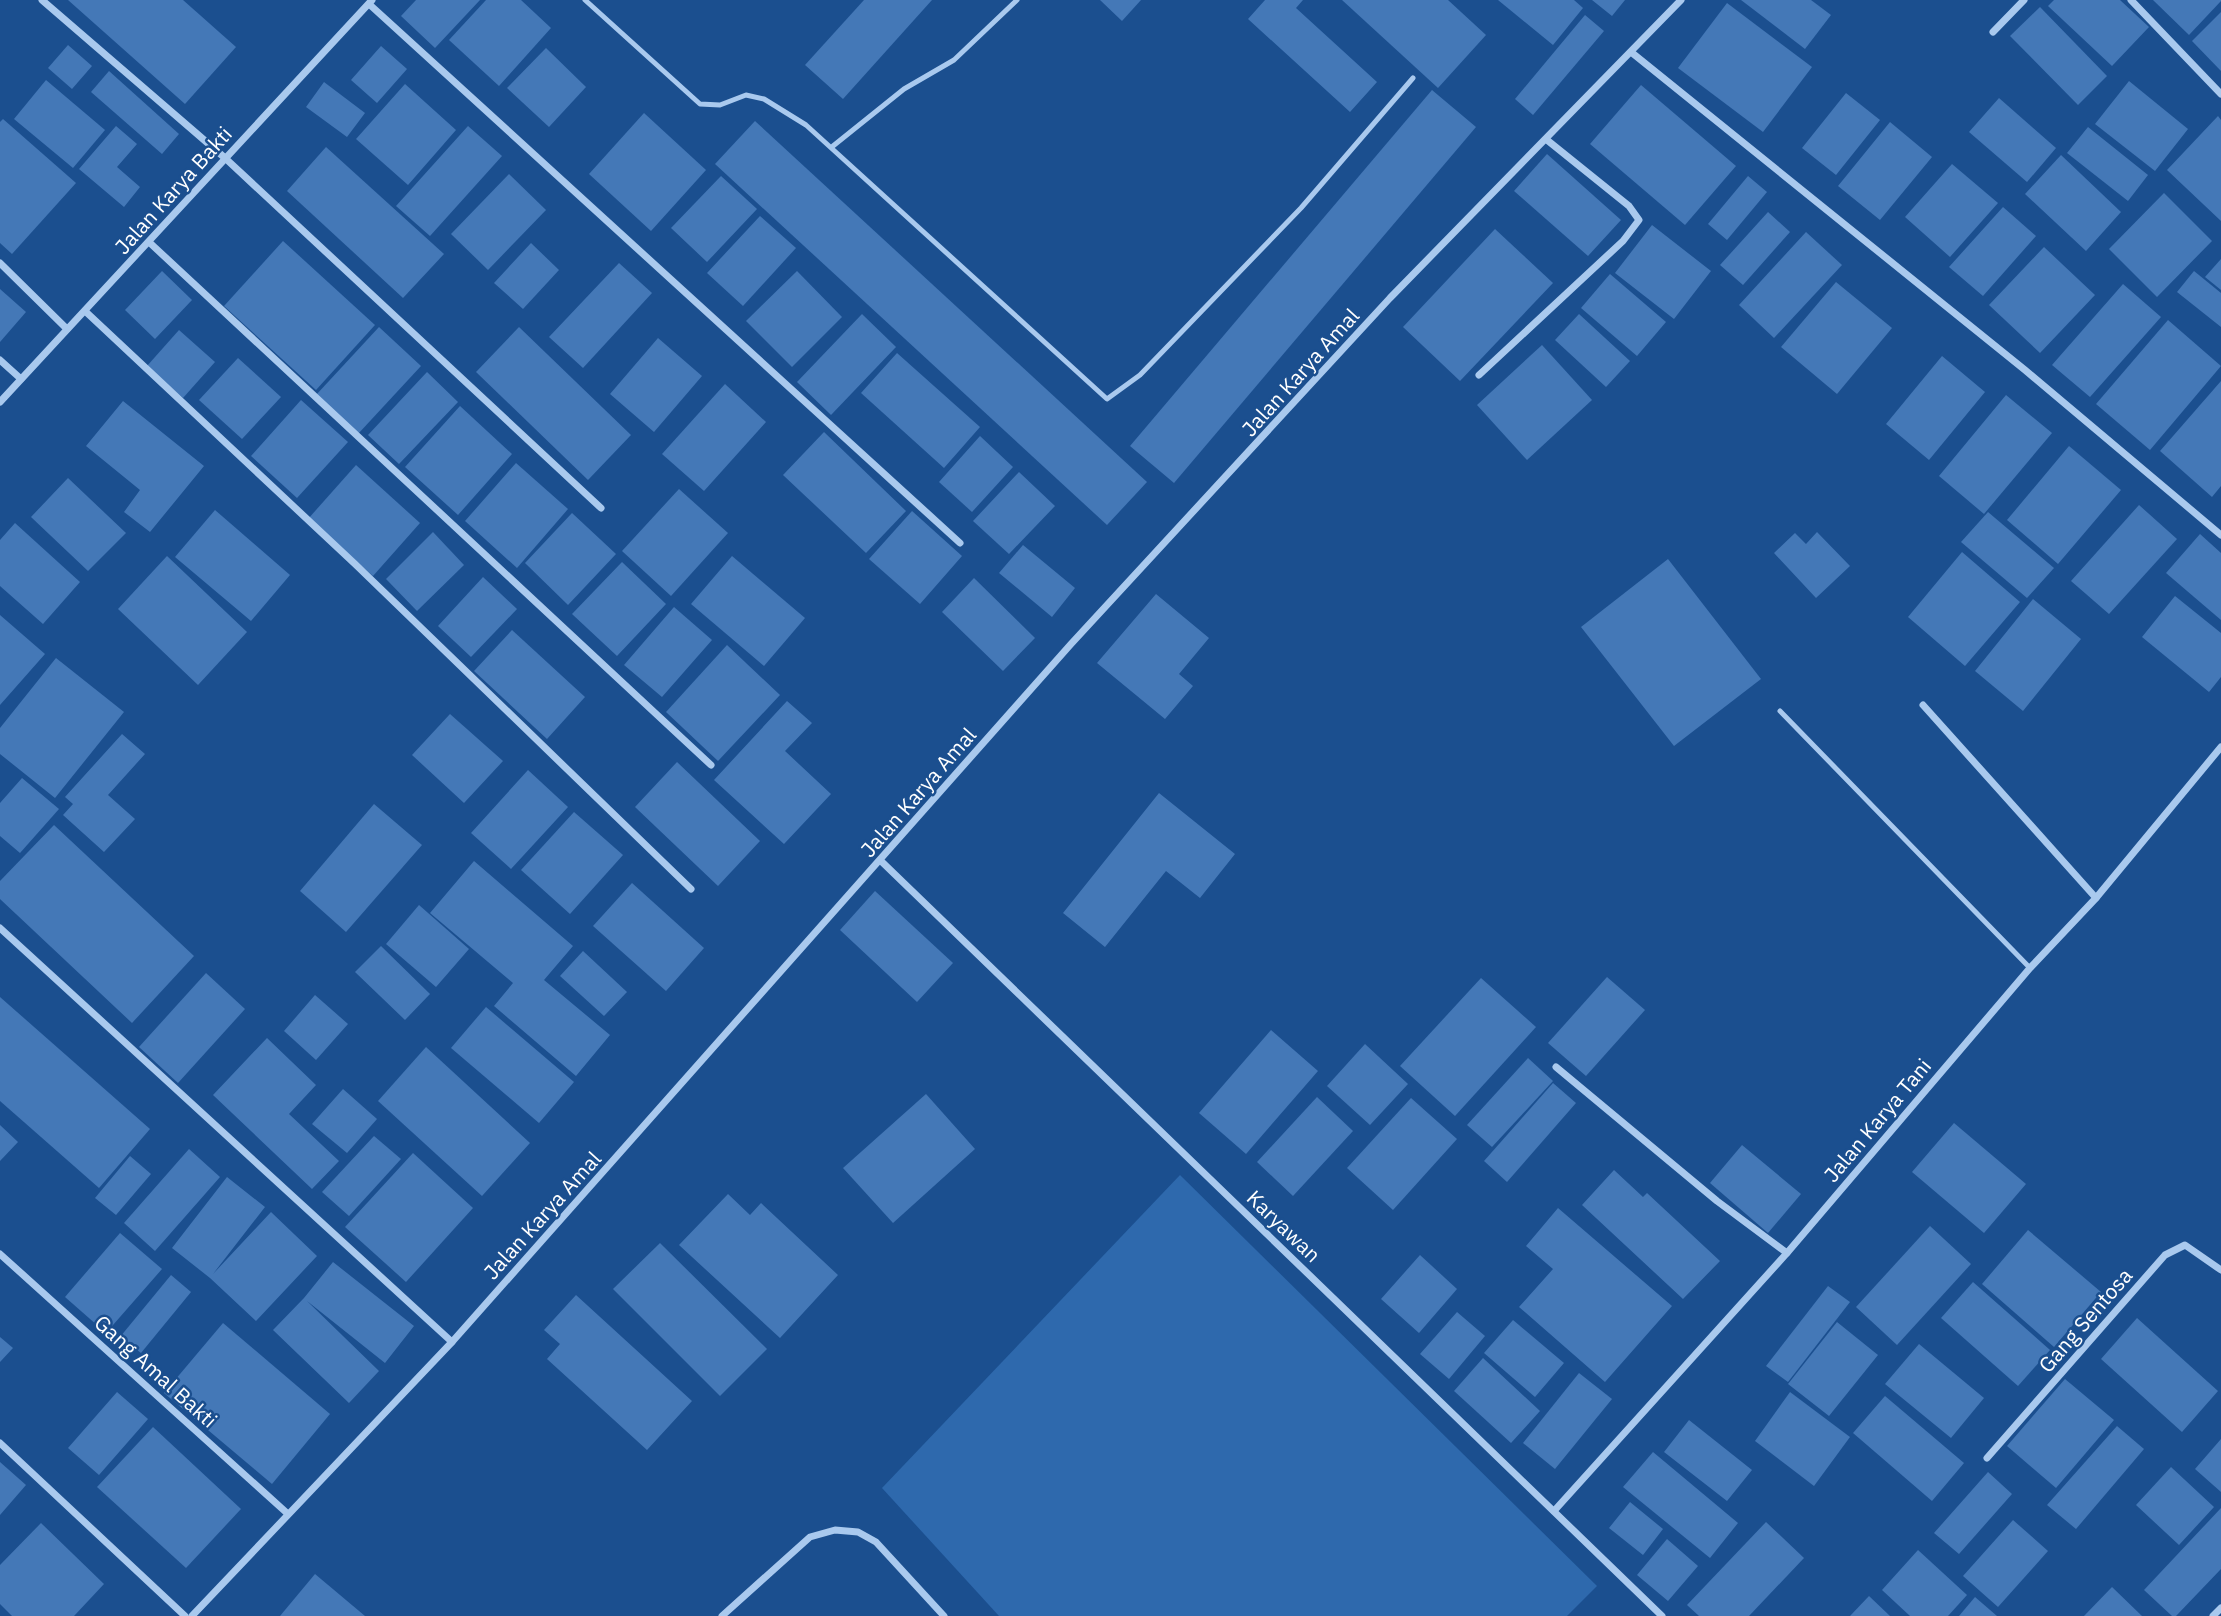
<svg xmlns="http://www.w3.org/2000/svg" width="2221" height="1616" font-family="'IBM Plex Sans',sans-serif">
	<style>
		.green { fill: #2e69ad }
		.building { fill: #4478b7 }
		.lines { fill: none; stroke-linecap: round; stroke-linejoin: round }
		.service { stroke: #a9c9ee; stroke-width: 5 }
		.minor { stroke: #a9c9ee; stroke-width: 7 }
		.labels { text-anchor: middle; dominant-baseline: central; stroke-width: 5; stroke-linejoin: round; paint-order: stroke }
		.street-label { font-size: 21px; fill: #fff; stroke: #1b4f8f }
	</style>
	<rect width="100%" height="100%" fill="#1b4f8f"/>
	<polygon class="green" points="1180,1175 1597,1586 1567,1616 999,1616 882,1488"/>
	<g class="building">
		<polygon points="68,0 183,0 236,47 185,104"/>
		<polygon points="416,0 480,0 435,48 401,16"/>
		<polygon points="486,0 521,0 551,28 499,86 449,40"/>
		<polygon points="864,0 932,0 843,99 805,65"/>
		<polygon points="1100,0 1141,0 1122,21"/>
		<polygon points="1265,0 1303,0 1296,8 1377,82 1350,112 1248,19"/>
		<polygon points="1342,0 1448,0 1486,35 1438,88"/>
		<polygon points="1498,0 1574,0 1583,8 1553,45"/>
		<polygon points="1592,0 1625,0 1612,16"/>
		<polygon points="1741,0 1811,0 1831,15 1805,49"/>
		<polygon points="2054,0 2120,0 2149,27 2112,66 2048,6"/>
		<polygon points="2153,0 2221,0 2221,1 2189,35"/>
		<polygon points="1727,3 1812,67 1763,132 1678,68"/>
		<polygon points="2040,7 2107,76 2078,105 2010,36"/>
		<polygon points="2221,12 2221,71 2192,41"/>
		<polygon points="1585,15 1604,31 1533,115 1515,99"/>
		<polygon points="68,45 92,66 72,89 48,68"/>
		<polygon points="381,46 407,69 377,103 351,80"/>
		<polygon points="546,48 586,87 549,127 507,88"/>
		<polygon points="109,71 179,134 162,154 91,92"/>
		<polygon points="46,80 105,130 73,168 14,119"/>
		<polygon points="2129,81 2188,129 2155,171 2095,124"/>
		<polygon points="324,82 365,113 347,137 306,107"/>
		<polygon points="405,84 456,130 408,185 356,139"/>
		<polygon points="1641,85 1736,166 1685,225 1590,144"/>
		<polygon points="1432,90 1476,127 1174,483 1130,446"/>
		<polygon points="1846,93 1880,120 1836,175 1802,148"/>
		<polygon points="1999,98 2056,148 2027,182 1969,132"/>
		<polygon points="644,113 706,170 651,231 589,174"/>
		<polygon points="2218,116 2221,120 2221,221 2167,170"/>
		<polygon points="3,119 76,183 12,254 0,243 0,122"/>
		<polygon points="755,121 1147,482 1107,525 715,164"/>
		<polygon points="1890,122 1932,157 1880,220 1838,186"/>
		<polygon points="116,126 137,144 117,167 140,187 124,207 79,169"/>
		<polygon points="468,126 502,156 430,236 396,206"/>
		<polygon points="2088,127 2148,175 2128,201 2067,153"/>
		<polygon points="326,147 444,254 403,298 287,191"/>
		<polygon points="1547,154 1621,220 1588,256 1514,191"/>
		<polygon points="2061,155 2121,212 2086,251 2025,194"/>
		<polygon points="1952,164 1998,203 1950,257 1905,217"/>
		<polygon points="509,174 546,210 488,270 451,234"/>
		<polygon points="721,176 757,209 707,262 671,228"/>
		<polygon points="1748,176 1767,192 1727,240 1708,224"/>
		<polygon points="2164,193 2212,241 2157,297 2109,249"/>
		<polygon points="2003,207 2036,236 1983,296 1949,267"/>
		<polygon points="1768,212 1790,232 1743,285 1720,265"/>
		<polygon points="760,216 796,248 743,306 707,273"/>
		<polygon points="1652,225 1711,271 1674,319 1615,273"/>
		<polygon points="1495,229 1553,283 1460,381 1403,327"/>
		<polygon points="1806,232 1842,265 1774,338 1739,305"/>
		<polygon points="283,241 375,325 316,390 224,306"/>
		<polygon points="531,243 559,270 523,309 494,283"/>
		<polygon points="2044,247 2095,295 2040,353 1989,305"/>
		<polygon points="2221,259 2221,290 2205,277"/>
		<polygon points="619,263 652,293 583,368 549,337"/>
		<polygon points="162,271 192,300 155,339 125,310"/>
		<polygon points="797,271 842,317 792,367 746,321"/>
		<polygon points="2194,271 2221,293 2221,327 2177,292"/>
		<polygon points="1610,274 1666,322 1637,356 1581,308"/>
		<polygon points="1836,282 1892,328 1837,394 1781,347"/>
		<polygon points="2123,284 2161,317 2090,397 2052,365"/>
		<polygon points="0,289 26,312 0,342"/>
		<polygon points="862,314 896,347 831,415 797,382"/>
		<polygon points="1579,314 1630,361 1606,387 1555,340"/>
		<polygon points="2168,320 2221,366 2150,450 2096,404"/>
		<polygon points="379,327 421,366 358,434 316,395"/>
		<polygon points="519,327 631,435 588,480 476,372"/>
		<polygon points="179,330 215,362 183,398 147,366"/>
		<polygon points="658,338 702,376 654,432 610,394"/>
		<polygon points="1542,345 1592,400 1527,460 1477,405"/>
		<polygon points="897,353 980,427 944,468 861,393"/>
		<polygon points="1942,356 1985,392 1929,460 1886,424"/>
		<polygon points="238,358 281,397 242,439 199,400"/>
		<polygon points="427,372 458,402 399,464 368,435"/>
		<polygon points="2221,381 2221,486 2212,497 2160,451"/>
		<polygon points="725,384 766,422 704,491 662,454"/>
		<polygon points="2006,395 2052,433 1984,514 1939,476"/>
		<polygon points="301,400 348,442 297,498 251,456"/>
		<polygon points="123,401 204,466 150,532 124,512 140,490 86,446"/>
		<polygon points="460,406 512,454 458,515 405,467"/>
		<polygon points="824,432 906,511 866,553 783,475"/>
		<polygon points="980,436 1013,467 972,512 939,482"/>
		<polygon points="2069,446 2121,490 2058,564 2007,520"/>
		<polygon points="516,463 568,509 517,568 465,521"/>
		<polygon points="356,465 420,523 373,576 308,519"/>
		<polygon points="1019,472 1055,506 1009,554 973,521"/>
		<polygon points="68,478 126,533 88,571 31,517"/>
		<polygon points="679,489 728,533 671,596 622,551"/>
		<polygon points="2139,505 2177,539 2109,614 2071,581"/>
		<polygon points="215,510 290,575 251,621 175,557"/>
		<polygon points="912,511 962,556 920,604 869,559"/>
		<polygon points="1988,512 2054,568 2027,598 1961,542"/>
		<polygon points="572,513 616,554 568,605 525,563"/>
		<polygon points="15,523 80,582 43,624 0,586 0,540"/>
		<polygon points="433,532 464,565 417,611 386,579"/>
		<polygon points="1817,532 1850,566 1816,598 1774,553 1795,533 1806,544"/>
		<polygon points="2200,534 2221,553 2221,620 2166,573"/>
		<polygon points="1023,545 1075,588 1052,617 999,573"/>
		<polygon points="1962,552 2020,602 1965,666 1908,617"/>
		<polygon points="167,556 247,632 198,685 118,609"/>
		<polygon points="732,556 805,618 764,666 691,604"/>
		<polygon points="1668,559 1761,679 1674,746 1581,627"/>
		<polygon points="622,562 666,604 617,656 572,614"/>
		<polygon points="483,577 517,609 471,657 438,626"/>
		<polygon points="974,578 1035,638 1003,671 942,612"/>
		<polygon points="1156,594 1209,638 1179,674 1193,686 1165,719 1097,663"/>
		<polygon points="2175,596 2221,633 2221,677 2209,692 2142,637"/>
		<polygon points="2033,599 2081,639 2023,711 1975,671"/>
		<polygon points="674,607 712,640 662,697 624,665"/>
		<polygon points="0,615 45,654 0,705"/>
		<polygon points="512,630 585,697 547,739 474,671"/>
		<polygon points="727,645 780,695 718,761 666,712"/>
		<polygon points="56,658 124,712 55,798 0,754 0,728"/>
		<polygon points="787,701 812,723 785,751 831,794 784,844 714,780"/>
		<polygon points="450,714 503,761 464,803 412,755"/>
		<polygon points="122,734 145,754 108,795 135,819 104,852 63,815 73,804 65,797"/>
		<polygon points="677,762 760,841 718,886 635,807"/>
		<polygon points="528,770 568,807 511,869 471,833"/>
		<polygon points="22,778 59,809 20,853 0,836 0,803"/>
		<polygon points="1159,793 1235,854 1200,898 1166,871 1105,947 1063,913"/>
		<polygon points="374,804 422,845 346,932 300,891"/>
		<polygon points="574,812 623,855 570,914 521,870"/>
		<polygon points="54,825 194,956 132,1023 0,899 0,881"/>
		<polygon points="474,861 573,946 544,980 610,1035 576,1076 494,1006 513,983 430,913"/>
		<polygon points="632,883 704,948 666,991 593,926"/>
		<polygon points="875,891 953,963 917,1002 840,930"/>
		<polygon points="419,905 469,949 436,987 386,944"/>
		<polygon points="381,946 430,994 405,1020 355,972"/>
		<polygon points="583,951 627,992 604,1016 560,976"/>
		<polygon points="206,973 245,1009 178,1083 139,1047"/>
		<polygon points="1607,977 1645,1010 1586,1076 1548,1043"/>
		<polygon points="1481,978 1536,1027 1455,1116 1400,1066"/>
		<polygon points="315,995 348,1024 316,1060 284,1031"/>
		<polygon points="0,997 150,1129 99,1188 0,1101"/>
		<polygon points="486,1007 574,1082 539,1123 451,1048"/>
		<polygon points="1271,1030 1318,1071 1246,1154 1199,1113"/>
		<polygon points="267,1038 316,1085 289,1114 339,1161 312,1189 213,1095"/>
		<polygon points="1365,1044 1408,1084 1370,1125 1327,1086"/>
		<polygon points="426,1047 530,1143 482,1196 378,1101"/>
		<polygon points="1528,1058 1553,1081 1492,1147 1467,1125"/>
		<polygon points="1553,1083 1576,1103 1507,1182 1484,1161"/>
		<polygon points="343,1089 377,1119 347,1153 312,1124"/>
		<polygon points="926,1094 975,1149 893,1223 843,1168"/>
		<polygon points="1317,1097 1353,1131 1293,1196 1257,1162"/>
		<polygon points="1411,1098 1457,1139 1393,1210 1347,1168"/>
		<polygon points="1954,1123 2026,1184 1984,1233 1912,1172"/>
		<polygon points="0,1125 18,1142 0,1161"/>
		<polygon points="374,1136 401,1159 349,1216 322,1192"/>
		<polygon points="1742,1145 1801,1194 1768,1233 1710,1183"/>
		<polygon points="189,1149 220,1177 155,1251 124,1223"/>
		<polygon points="413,1153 473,1208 406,1282 345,1227"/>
		<polygon points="130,1156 151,1174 116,1215 95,1198"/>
		<polygon points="1614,1170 1643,1197 1647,1193 1720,1261 1683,1299 1582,1205"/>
		<polygon points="227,1177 265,1207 213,1274 271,1212 317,1256 256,1321 210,1278 172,1248"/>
		<polygon points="728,1194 750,1215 761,1203 838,1275 780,1338 679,1245"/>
		<polygon points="1558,1208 1672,1306 1605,1382 1519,1307 1553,1269 1526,1246"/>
		<polygon points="1930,1226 1971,1264 1897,1345 1856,1307"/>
		<polygon points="2028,1230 2101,1292 2054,1347 1982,1284"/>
		<polygon points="120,1233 162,1269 106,1333 65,1297"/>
		<polygon points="660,1243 767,1349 720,1396 613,1289"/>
		<polygon points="1420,1255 1457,1289 1419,1333 1381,1299"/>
		<polygon points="333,1262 414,1326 385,1363 307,1301 379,1371 349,1403 273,1330 304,1298"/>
		<polygon points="171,1275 191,1292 141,1353 120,1337"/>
		<polygon points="1973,1282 2050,1350 2018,1386 1941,1318"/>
		<polygon points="1828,1286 1850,1302 1788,1382 1766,1366"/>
		<polygon points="576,1295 692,1401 647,1450 547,1359 560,1344 544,1330"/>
		<polygon points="1457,1312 1485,1336 1449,1379 1420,1354"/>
		<polygon points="2137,1318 2218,1391 2182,1432 2101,1359"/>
		<polygon points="1513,1320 1564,1363 1535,1397 1484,1353"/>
		<polygon points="1837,1322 1878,1355 1829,1416 1788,1384"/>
		<polygon points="223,1323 330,1414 272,1484 164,1393"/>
		<polygon points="0,1337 13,1348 0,1362"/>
		<polygon points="1919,1344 1984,1398 1951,1438 1885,1384"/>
		<polygon points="1483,1358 1540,1411 1511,1443 1454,1391"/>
		<polygon points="1579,1373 1612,1399 1555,1469 1523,1443"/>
		<polygon points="2065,1379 2114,1420 2056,1488 2007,1446"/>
		<polygon points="117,1392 148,1419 99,1475 68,1448"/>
		<polygon points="1790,1392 1850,1437 1814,1486 1755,1441"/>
		<polygon points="1885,1396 1964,1463 1932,1501 1853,1433"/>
		<polygon points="1689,1420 1752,1470 1727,1501 1664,1452"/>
		<polygon points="2117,1426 2144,1449 2076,1529 2047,1505"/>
		<polygon points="153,1427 241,1509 186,1568 97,1487"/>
		<polygon points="2221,1439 2221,1492 2195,1469"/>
		<polygon points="1653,1452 1738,1523 1710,1558 1623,1487"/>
		<polygon points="0,1462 26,1485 0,1515"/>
		<polygon points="2171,1467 2214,1507 2179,1545 2136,1505"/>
		<polygon points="1988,1472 2012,1494 1959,1554 1934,1533"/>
		<polygon points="1630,1502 1663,1529 1643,1555 1609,1528"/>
		<polygon points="2221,1508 2221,1569 2176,1616 2172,1616 2144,1590"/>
		<polygon points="2013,1520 2048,1551 1998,1607 1963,1576"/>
		<polygon points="1766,1522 1804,1558 1749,1616 1699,1616 1687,1605"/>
		<polygon points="41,1523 104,1584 74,1616 12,1616 0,1604 0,1565"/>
		<polygon points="1667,1539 1698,1566 1668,1601 1637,1575"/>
		<polygon points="1918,1550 1967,1595 1948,1616 1910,1616 1882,1590"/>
		<polygon points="315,1574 365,1616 280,1616"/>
		<polygon points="2112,1587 2142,1616 2084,1616"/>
		<polygon points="1869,1596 1890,1616 1850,1616"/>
		<polygon points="1975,1597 1997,1616 1959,1616"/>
	</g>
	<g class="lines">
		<g class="service">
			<polyline points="585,0 700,104 720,105 746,95 764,99 806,125 1107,399 1140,375 1301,208 1413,78"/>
			<polyline points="833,146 904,89 954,60 1017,0"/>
			<polyline points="1780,711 2030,968"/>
		</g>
		<g class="minor">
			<polyline points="42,0 225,158 601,508"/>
			<polyline points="2131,0 2221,94"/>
			<polyline points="369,4 960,543"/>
			<polyline points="1993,32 2024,0"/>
			<polyline points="1631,52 2025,370 2221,535"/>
			<polyline points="150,243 711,765"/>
			<polyline points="0,263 67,329"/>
			<polyline points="85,311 355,564 691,889"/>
			<polyline points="0,360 21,379"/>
			<polyline points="1479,375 1623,241 1639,220 1629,206 1547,140"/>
			<polyline points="0,402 372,0"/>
			<polyline points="1923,705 2096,898"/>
			<polyline points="881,861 1662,1616"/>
			<polyline points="0,928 452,1342"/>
			<polyline points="1556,1067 1717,1201 1787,1253"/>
			<polyline points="0,1254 288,1514"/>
			<polyline points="0,1443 185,1616"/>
			<polyline points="1987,1458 2165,1255 2185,1245 2221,1270"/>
			<polyline points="1554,1511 1787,1253 2030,968 2096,898 2221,747"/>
			<polyline points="192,1616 452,1342 1071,644 1390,298 1681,0"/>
			<polyline points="722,1616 810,1537 835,1530 858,1532 876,1542 944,1616"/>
			<polyline points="2213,1616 2221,1608"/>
		</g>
	</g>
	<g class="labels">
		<g class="street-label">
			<text transform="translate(173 190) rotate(-48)">Jalan Karya Bakti</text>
			<text transform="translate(1300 372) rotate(-48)">Jalan Karya Amal</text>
			<text transform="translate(918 792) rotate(-49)">Jalan Karya Amal</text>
			<text transform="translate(1877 1120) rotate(-50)">Jalan Karya Tani</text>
			<text transform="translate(542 1215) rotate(-48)">Jalan Karya Amal</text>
			<text transform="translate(1284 1226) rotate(44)">Karyawan</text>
			<text transform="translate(2085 1320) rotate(-49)">Gang Sentosa</text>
			<text transform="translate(156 1371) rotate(42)">Gang Amal Bakti</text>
		</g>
	</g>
</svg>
